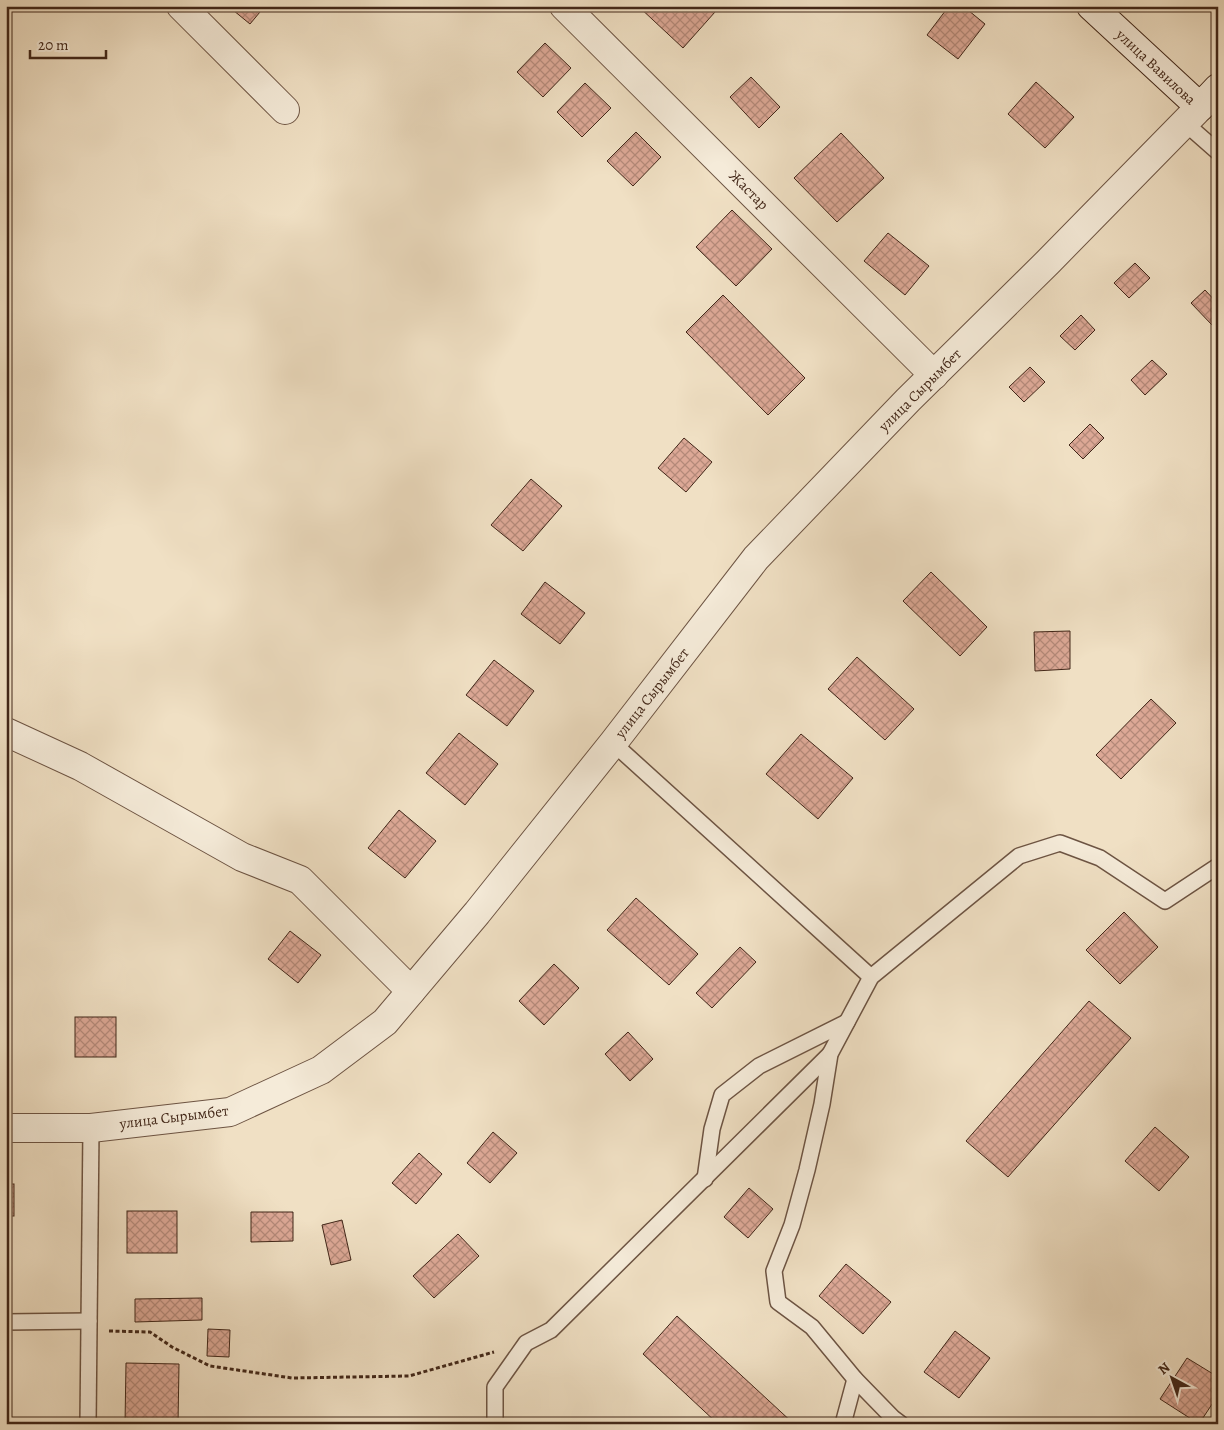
<svg xmlns="http://www.w3.org/2000/svg" width="1224" height="1430" font-family="Alegreya,serif">
	<style>
		.building { fill: url(#building-cross-hatch); stroke: #412618 }
		.lines { fill: none; stroke-linecap: round; stroke-linejoin: round }
		.lane-casing { stroke: #6d5443; stroke-width: 18 }
		.street-casing { stroke: #6d5443; stroke-width: 30 }
		.secondary-casing { stroke: #412618; stroke-width: 30 }
		.path { stroke: #412618; stroke-width: 3; stroke-dasharray: 4 2.5; stroke-linecap: butt }
		.lane { stroke: #f5ebd9; stroke-width: 15 }
		.street { stroke: #f5ebd9; stroke-width: 28 }
		.secondary { stroke: #f5ebd9; stroke-width: 28 }
		.labels { text-anchor: middle; dominant-baseline: central; stroke-width: 4; stroke-linejoin: round; paint-order: stroke }
		.street-label { font-size: 15px; fill: #412618; stroke: #f5ebd9 }
	</style>
	<defs>
		<pattern id="building-cross-hatch" width="8" height="8" patternUnits="userSpaceOnUse" patternTransform="scale(1.25)"><rect width="8" height="8" fill="#dca896"/><path d="M0 0l8 8M0 8l8-8" fill="none" stroke="#b48979"/></pattern>
	</defs>
	<rect width="100%" height="100%" fill="#f0e0c4"/>
	<filter id="stains"><feTurbulence type="fractalNoise" baseFrequency=".004" numOctaves="4"/><feColorMatrix values="0 0 0 0 .2 0 0 0 0 .09 0 0 0 0 .02 0 0 0 .5 -.17"/></filter>
	<radialGradient id="worn" r=".72"><stop offset=".6" stop-color="#630" stop-opacity="0"/><stop offset="1" stop-color="#630" stop-opacity=".3"/></radialGradient>
	<g class="building">
		<polygon points="228,6 265,6 250,24"/>
		<polygon points="638,6 709,6 715,12 683,48"/>
		<polygon points="949,6 963,6 985,24 958,59 927,35"/>
		<polygon points="545,43 571,68 543,97 517,72"/>
		<polygon points="751,77 780,107 759,128 730,97"/>
		<polygon points="1036,82 1074,117 1045,148 1008,114"/>
		<polygon points="585,83 611,108 582,137 557,112"/>
		<polygon points="636,132 661,157 633,186 607,161"/>
		<polygon points="841,133 884,178 837,222 794,178"/>
		<polygon points="732,210 772,249 736,286 696,247"/>
		<polygon points="888,233 929,266 905,295 864,261"/>
		<polygon points="1135,263 1150,278 1129,298 1114,283"/>
		<polygon points="1205,290 1218,304 1218,320 1212,325 1191,303"/>
		<polygon points="723,295 805,378 768,415 686,332"/>
		<polygon points="1081,315 1095,330 1075,350 1060,336"/>
		<polygon points="1152,360 1167,374 1145,395 1131,380"/>
		<polygon points="1030,367 1045,382 1024,402 1009,387"/>
		<polygon points="1090,424 1104,438 1083,459 1069,445"/>
		<polygon points="684,438 712,462 686,492 658,468"/>
		<polygon points="531,479 562,506 523,551 491,525"/>
		<polygon points="931,572 987,627 960,656 903,601"/>
		<polygon points="545,582 585,613 560,644 521,614"/>
		<polygon points="1070,631 1070,669 1035,671 1034,632"/>
		<polygon points="857,657 914,709 885,740 828,689"/>
		<polygon points="494,660 534,691 507,726 466,695"/>
		<polygon points="1151,699 1176,723 1121,779 1096,755"/>
		<polygon points="459,733 498,764 465,805 426,773"/>
		<polygon points="801,734 853,778 818,819 766,774"/>
		<polygon points="399,810 436,841 405,878 368,848"/>
		<polygon points="636,898 698,954 669,985 607,930"/>
		<polygon points="1124,912 1158,947 1120,984 1086,950"/>
		<polygon points="290,931 321,955 298,983 268,959"/>
		<polygon points="740,947 756,962 712,1008 696,993"/>
		<polygon points="554,964 579,988 544,1025 519,1001"/>
		<polygon points="1089,1001 1131,1038 1008,1177 966,1141"/>
		<rect x="75" y="1017" width="41" height="40"/>
		<polygon points="628,1032 653,1059 630,1081 605,1054"/>
		<polygon points="1155,1127 1189,1157 1159,1191 1125,1161"/>
		<polygon points="493,1132 517,1153 490,1183 467,1163"/>
		<polygon points="419,1153 442,1174 416,1204 392,1183"/>
		<rect x="6" y="1184" width="8" height="32"/>
		<polygon points="749,1188 773,1209 748,1238 724,1217"/>
		<rect x="127" y="1211" width="50" height="42"/>
		<polygon points="251,1212 293,1212 293,1241 251,1242"/>
		<polygon points="342,1220 351,1260 331,1265 322,1225"/>
		<polygon points="458,1234 479,1256 434,1298 413,1276"/>
		<polygon points="846,1264 891,1302 863,1334 819,1296"/>
		<polygon points="202,1298 202,1320 135,1322 135,1299"/>
		<polygon points="677,1316 794,1424 718,1424 643,1354"/>
		<polygon points="208,1329 230,1330 229,1357 207,1356"/>
		<polygon points="955,1331 990,1358 959,1398 924,1372"/>
		<polygon points="1187,1358 1218,1377 1218,1395 1199,1424 1160,1399"/>
		<polygon points="126,1363 179,1364 178,1424 125,1424"/>
	</g>
	<g class="lines">
		<defs>
			<g id="lane">
				<polyline points="1185,123 1218,152"/>
				<polyline points="613,743 871,977"/>
				<polyline points="705,1179 712,1129 722,1095 759,1066 847,1022"/>
				<polyline points="6,1322 89,1321"/>
				<polyline points="88,1424 91,1128"/>
				<polyline points="495,1424 495,1387 526,1343 551,1330 830,1054"/>
				<polyline points="843,1424 855,1379"/>
				<polyline points="901,1424 893,1418 855,1379 812,1327 778,1302 774,1271 792,1225 807,1170 822,1104 830,1054 871,977 1019,856 1060,843 1100,858 1165,901 1218,866"/>
			</g>
			<g id="street">
				<polyline points="181,6 285,110"/>
				<polyline points="564,6 934,375"/>
				<polyline points="6,732 80,766 242,857 300,880 411,991"/>
				<polyline points="6,1128 91,1128 230,1112 321,1070 385,1022 477,913 613,743 756,558 908,400 1048,262 1200,107"/>
			</g>
			<polyline id="secondary" points="1091,6 1200,107 1218,88"/>
		</defs>
		<use href="#lane" class="lane-casing"/>
		<use href="#street" class="street-casing"/>
		<use href="#secondary" class="secondary-casing"/>
		<polyline class="path" points="109,1331 150,1332 172,1347 210,1366 292,1378 409,1376 494,1352"/>
		<use href="#lane" class="lane"/>
		<use href="#street" class="street"/>
		<use href="#secondary" class="secondary"/>
	</g>
	<g class="labels">
		<g class="street-label">
			<text transform="translate(1156 67) rotate(43)">улица Вавилова</text>
			<text transform="translate(749 190) rotate(45)">Жастар</text>
			<text transform="translate(920 390) rotate(-45)">улица Сырымбет</text>
			<text transform="translate(652 693) rotate(-52)">улица Сырымбет</text>
			<text transform="translate(174 1117) rotate(-7)">улица Сырымбет</text>
		</g>
	</g>
	<rect width="1224" height="1430" fill="none" stroke="#f0e0c4" stroke-width="25"/>
	<rect x="8" y="8" width="1209" height="1415" fill="none" stroke="#412618" stroke-width="2.5"/>
	<rect x="12" y="12" width="1199" height="1405" fill="none" stroke="#412618"/>
	<g transform="translate(1172 1378) rotate(320)" stroke="#f5ebd9" stroke-width="4" paint-order="stroke">
	<path d="M0-4L9 19L0 12L-9 19Z" fill="#412618"/>
	<text y="-8" font-size="14" font-weight="bold" text-anchor="middle" fill="#412618">N</text>
	</g>
	<path d="M30 50v8h76v-8" fill="none" stroke="#412618" stroke-width="2.5"/>
	<text x="38" y="50" font-size="15" fill="#412618" stroke="#f5ebd9" stroke-width="4" paint-order="stroke">20 m</text>
	<rect width="100%" height="100%" filter="url(#stains)"/>
	<rect width="100%" height="100%" fill="url(#worn)"/>
</svg>
